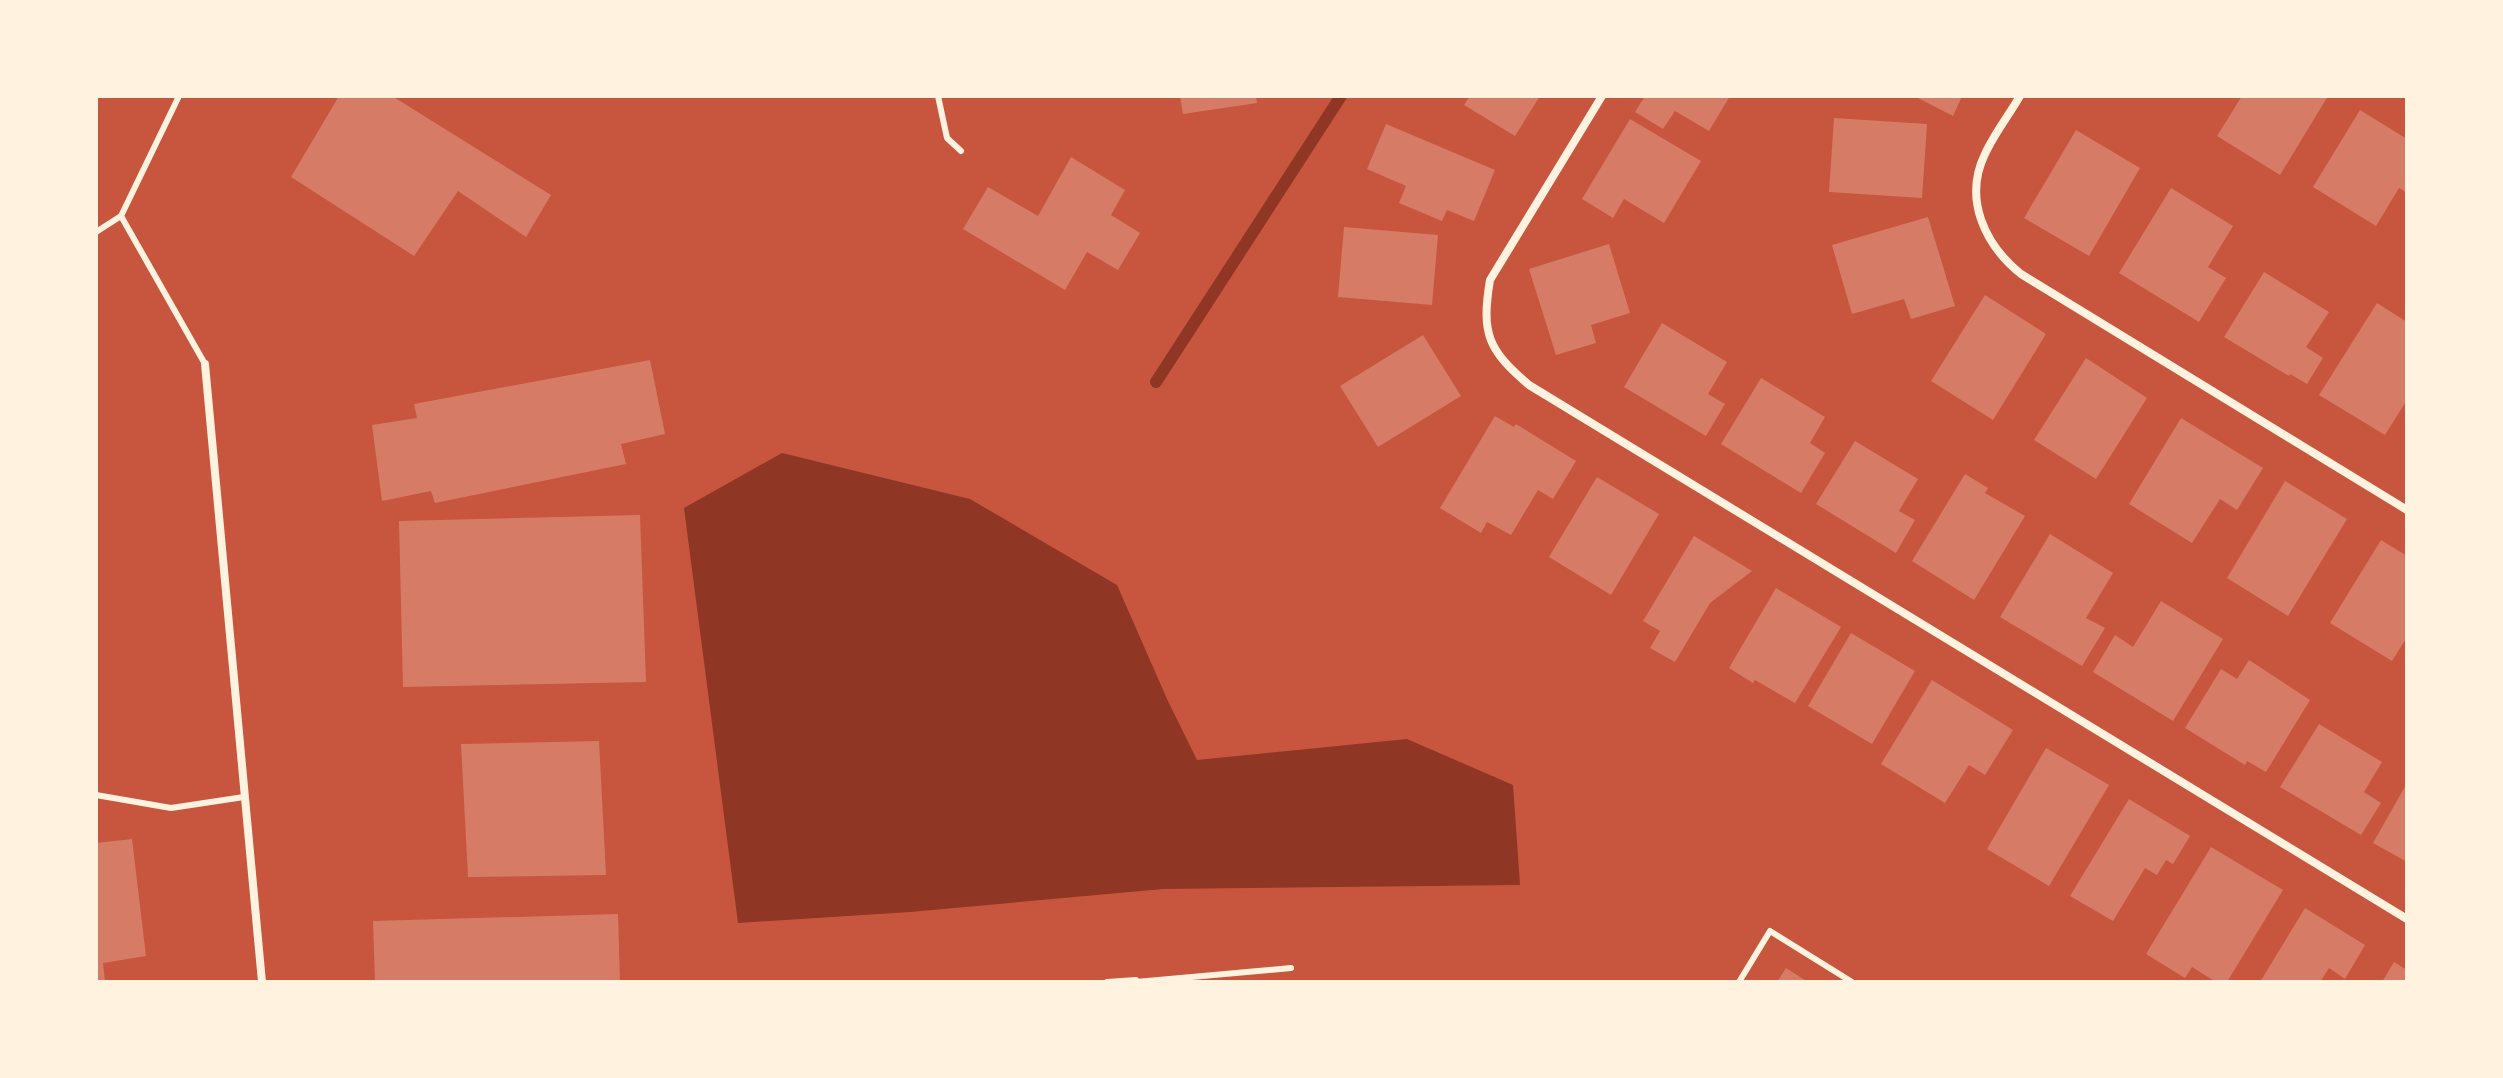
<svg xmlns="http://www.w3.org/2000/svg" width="2503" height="1078" font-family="Overpass,sans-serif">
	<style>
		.water { fill: #8f3625 }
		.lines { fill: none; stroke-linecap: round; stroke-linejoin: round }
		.stream { stroke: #8f3625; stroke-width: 12 }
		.building { fill: #d67c66 }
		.service { stroke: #fff3e0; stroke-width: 6 }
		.minor { stroke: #fff3e0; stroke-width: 8 }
	</style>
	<rect width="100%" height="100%" fill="#c8553d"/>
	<polygon class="water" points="782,453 970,499 1117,585 1167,699 1197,760 1407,739 1513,785 1520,885 1163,889 910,912 738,923 684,508"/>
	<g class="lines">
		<polyline class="stream" points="1156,382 1341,96"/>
	</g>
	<g class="building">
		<polygon points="339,96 392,96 551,195 526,237 458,191 414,256 291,177"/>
		<polygon points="1180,96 1256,96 1257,103 1183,114"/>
		<polygon points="1470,96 1540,96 1515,136 1464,105"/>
		<polygon points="1645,96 1730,96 1709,131 1675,111 1663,129 1635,112"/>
		<polygon points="1914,96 1962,96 1953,116"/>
		<polygon points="2242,96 2328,96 2280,175 2217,136"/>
		<polygon points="2360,110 2407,139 2407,193 2399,188 2376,226 2313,187"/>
		<polygon points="1834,118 1927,124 1922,198 1829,192"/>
		<polygon points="1630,119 1701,161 1664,223 1624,199 1613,218 1582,199"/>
		<polygon points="1386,124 1495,170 1474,221 1447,210 1442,221 1399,203 1406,186 1367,169"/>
		<polygon points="2076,130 2140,168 2089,256 2024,218"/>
		<polygon points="1071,157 1125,190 1111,215 1140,233 1118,270 1087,252 1065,290 963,229 988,187 1038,216"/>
		<polygon points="2171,188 2233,226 2208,267 2226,278 2199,322 2119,273"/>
		<polygon points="1928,217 1955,306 1911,319 1904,299 1852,314 1832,245"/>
		<polygon points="1344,227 1438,235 1432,305 1338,297"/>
		<polygon points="1609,244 1630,313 1591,325 1596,343 1556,355 1529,269"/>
		<polygon points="2264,272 2329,312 2306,347 2323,358 2307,384 2290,374 2289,376 2224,337"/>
		<polygon points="1985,295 2046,334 1993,420 1931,381"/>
		<polygon points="2377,303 2407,322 2407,400 2385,435 2319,395"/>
		<polygon points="1662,323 1727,362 1708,394 1725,404 1706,436 1624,387"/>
		<polygon points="1423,335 1461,396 1378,447 1340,386"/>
		<polygon points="2086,358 2147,398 2096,479 2034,440"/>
		<polygon points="650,360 665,434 621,444 626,464 435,503 431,491 382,501 372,425 417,418 414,404"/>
		<polygon points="1761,378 1825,417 1810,443 1825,453 1801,493 1721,444"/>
		<polygon points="1495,416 1514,427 1516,424 1576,461 1553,499 1538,490 1511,535 1487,522 1481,533 1440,508"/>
		<polygon points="2181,418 2263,468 2237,510 2220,499 2192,543 2129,504"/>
		<polygon points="1855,441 1918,479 1899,511 1915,520 1896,553 1816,504"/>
		<polygon points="1965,474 1988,488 1985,493 2025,516 1974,600 1912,561"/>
		<polygon points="1597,477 1659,514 1611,595 1549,557"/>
		<polygon points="2285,481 2347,519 2288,616 2227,578"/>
		<polygon points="640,515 646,682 403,687 399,521"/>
		<polygon points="2050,534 2113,573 2086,618 2105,628 2082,666 2000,617"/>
		<polygon points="1694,536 1752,571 1710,603 1675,662 1650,648 1660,631 1643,621"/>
		<polygon points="2381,540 2407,556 2407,637 2392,661 2330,623"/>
		<polygon points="1776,588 1841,627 1795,703 1755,680 1753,683 1729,668"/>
		<polygon points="2161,601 2223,639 2173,721 2093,672 2115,635 2133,647"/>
		<polygon points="1851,633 1915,671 1872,744 1808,706"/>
		<polygon points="2249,660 2310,700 2266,772 2247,761 2245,765 2185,728 2221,669 2237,679"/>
		<polygon points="1932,680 2013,730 1985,775 1969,765 1945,803 1881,764"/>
		<polygon points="2319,724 2382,762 2364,792 2381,803 2361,835 2280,787"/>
		<polygon points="599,741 606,875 468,877 461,744"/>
		<polygon points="2046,748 2109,785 2049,886 1987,849"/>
		<polygon points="2407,783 2407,862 2373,843"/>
		<polygon points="2129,799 2190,836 2173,864 2166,860 2157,875 2145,868 2113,921 2070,896"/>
		<polygon points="132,839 146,956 103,963 105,982 96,982 96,843"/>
		<polygon points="2211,847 2283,890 2227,982 2216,982 2192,967 2185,978 2146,954"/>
		<polygon points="2305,908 2365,945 2345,979 2329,968 2320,982 2260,982"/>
		<polygon points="618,914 620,982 375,982 373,921"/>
		<polygon points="2394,962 2407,970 2407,982 2382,982"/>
		<polygon points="1786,968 1808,982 1777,982"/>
	</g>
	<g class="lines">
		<g class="service">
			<polyline points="179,96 121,216 205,364"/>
			<polyline points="938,96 947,138 961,151"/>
			<polyline points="96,232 121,216"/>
			<polyline points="96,795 171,808 244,797"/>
			<polyline points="1107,982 1136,980"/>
			<polyline points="1136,982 1291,968"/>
			<polyline points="1739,982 1770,931 1852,982"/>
		</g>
		<g class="minor">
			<path d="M1602,96l-112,184c-9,54 -2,70 39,105l878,534"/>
			<path d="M2020,96c-11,19 -26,38 -35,58 -22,45 0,91 36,120l386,236"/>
			<polyline points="205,364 262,982"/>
		</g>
	</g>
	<rect width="2503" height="1078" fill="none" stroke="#fff3e0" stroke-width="196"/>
</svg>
